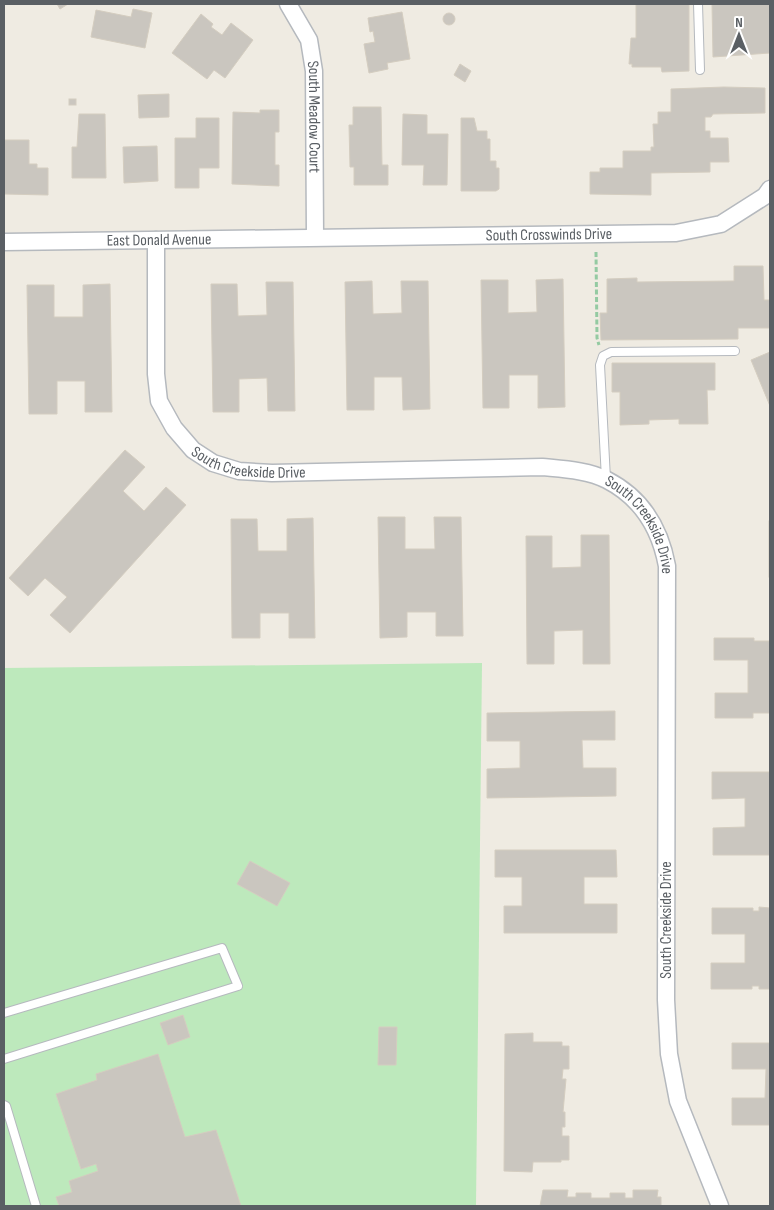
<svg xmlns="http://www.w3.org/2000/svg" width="774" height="1210" font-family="'Sofia Sans Condensed',sans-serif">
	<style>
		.green { fill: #bde9bc }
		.building { fill: #cac6bf; stroke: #d4cdc0 }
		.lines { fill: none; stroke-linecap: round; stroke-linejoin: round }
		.lane-casing { stroke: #b5b9be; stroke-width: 10 }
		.street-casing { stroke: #b5b9be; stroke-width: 19 }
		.path { stroke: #94caa2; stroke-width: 3; stroke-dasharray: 5 2.5; stroke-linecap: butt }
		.lane { stroke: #fff; stroke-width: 8 }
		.street { stroke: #fff; stroke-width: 16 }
		.labels { text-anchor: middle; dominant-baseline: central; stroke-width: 4; stroke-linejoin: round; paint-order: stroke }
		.street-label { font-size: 16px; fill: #5a5f64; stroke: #fff }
	</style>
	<rect width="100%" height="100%" fill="#efebe2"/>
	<polygon class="green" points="482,663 476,1206 4,1206 4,668"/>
	<g class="building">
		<polygon points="57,4 68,4 60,9"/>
		<polygon points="636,4 689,4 689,71 662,72 661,67 632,67 632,64 629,64 631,38 636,38"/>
		<polygon points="712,4 770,4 770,53 713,57"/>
		<polygon points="133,9 152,13 145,48 91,37 96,10 131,17"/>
		<polygon points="402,12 410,59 387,63 388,69 369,73 364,44 375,42 373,31 370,32 368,18"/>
		<circle cx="449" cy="19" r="6"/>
		<polygon points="201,14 213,24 211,27 222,35 231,23 253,40 225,78 214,70 207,79 172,53"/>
		<polygon points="460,64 471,71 465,82 454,75"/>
		<polygon points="724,87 765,88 765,113 713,114 711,117 705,117 705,131 710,131 710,138 728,138 729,162 710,162 710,172 651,173 651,195 590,194 590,172 600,172 600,168 623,168 623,151 651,151 651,147 654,147 653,124 658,124 658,112 671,112 671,89"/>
		<polygon points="169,94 169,117 139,118 138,95"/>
		<rect x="69" y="99" width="7" height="6"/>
		<polygon points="353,107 381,107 382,165 388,165 388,185 354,185 354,167 350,167 349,125 353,125"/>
		<polygon points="260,110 279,110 279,132 275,132 275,165 279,165 279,186 232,184 233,112 260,113"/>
		<polygon points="79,114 105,114 106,178 72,178 72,147 77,147"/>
		<polygon points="403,114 427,115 427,134 448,134 447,185 423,185 424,165 402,165"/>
		<polygon points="196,118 219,118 219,168 199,168 199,188 175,188 175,138 196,138"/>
		<polygon points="461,118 474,118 477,131 487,131 487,139 490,139 490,161 496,161 496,168 499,168 499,189 496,191 461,191"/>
		<polygon points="4,140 29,140 29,164 37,164 37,168 48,168 48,195 4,194"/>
		<polygon points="157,146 158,181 124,183 123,147"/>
		<polygon points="734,266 763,266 764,300 770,300 770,328 738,328 738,339 601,340 600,313 607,313 607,279 637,278 637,282 734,281"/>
		<polygon points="563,279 565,407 538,408 538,375 509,375 509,408 483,408 481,280 508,280 508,313 537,312 536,280"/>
		<polygon points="372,281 373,314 402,313 401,281 428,281 430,409 403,410 402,377 374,377 374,410 347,410 345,282"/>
		<polygon points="266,282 293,282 295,411 268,411 267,378 239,379 239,412 213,412 211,284 237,284 238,316 267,315"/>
		<polygon points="110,284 112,412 85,412 85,381 57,381 57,414 29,414 27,285 54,285 54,317 83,317 83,285"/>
		<polygon points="770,352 770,406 751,360"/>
		<polygon points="612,363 715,363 715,390 707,390 708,424 679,424 679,419 649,420 649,424 620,425 620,392 612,392"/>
		<polygon points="125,450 145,467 123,491 144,511 166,487 186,505 70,633 50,615 67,597 45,578 28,596 9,578"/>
		<polygon points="378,517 405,517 405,549 435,549 434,517 461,517 463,636 436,636 436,612 407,612 407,637 380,638"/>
		<polygon points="313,518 315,638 289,638 289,613 260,613 260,638 232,638 231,519 257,519 258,551 287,551 287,519"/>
		<rect x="769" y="521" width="1" height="56"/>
		<polygon points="581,535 609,535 610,664 583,664 583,630 554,631 554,664 527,664 526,536 552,536 552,568 581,567"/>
		<polygon points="714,638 754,638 754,641 770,641 770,713 753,713 753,718 715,718 715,693 748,693 748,660 714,660"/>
		<polygon points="615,711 615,740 582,740 583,768 616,768 616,796 487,798 487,769 520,768 520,741 487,741 487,713"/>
		<polygon points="712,772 770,772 770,855 713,855 713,828 745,827 745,798 712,799"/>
		<polygon points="495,850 616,850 617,877 584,877 584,904 617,904 617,933 504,933 504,906 522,906 522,877 495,877"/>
		<polygon points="250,861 290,883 277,906 237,884"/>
		<polygon points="759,907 770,908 770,989 759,989 759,986 752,986 752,989 711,989 711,963 745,963 745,934 712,934 712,908 753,908 753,911 759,911"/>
		<polygon points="183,1015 190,1037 168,1045 160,1023"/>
		<polygon points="379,1027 397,1027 396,1065 378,1065"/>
		<polygon points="533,1033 533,1042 562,1042 562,1046 569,1046 569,1069 563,1069 562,1079 566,1079 563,1112 565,1112 565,1127 562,1127 562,1136 569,1136 569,1160 561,1160 561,1162 533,1162 532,1172 504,1171 505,1034"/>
		<polygon points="732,1043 770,1043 770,1125 732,1125 732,1098 765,1098 766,1069 732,1069"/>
		<polygon points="158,1054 185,1137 216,1130 241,1206 59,1206 56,1197 72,1192 69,1181 98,1171 96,1164 81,1169 56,1094 97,1080 96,1074"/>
		<polygon points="543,1190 568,1190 567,1197 576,1197 576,1193 591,1193 591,1198 610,1198 610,1193 625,1193 625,1198 633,1198 633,1190 658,1190 657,1197 661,1197 661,1206 540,1206"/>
	</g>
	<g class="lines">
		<defs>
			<g id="lane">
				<polyline points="698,4 700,70"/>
				<polyline points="606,479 600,365 603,356 611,352 735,351"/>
				<polyline points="4,1013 222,948 238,986 4,1059"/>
				<polyline points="4,1105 6,1106 36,1206"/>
			</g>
			<g id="street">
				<path id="s1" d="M288,4l21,36 5,31 1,166"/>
				<path id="s2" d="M156,240v134l3,27 15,27 19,22 20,13 26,8 33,2 270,-6c20,2 46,3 65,13 35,18 53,48 60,86l-1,434 3,54 9,47 42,105"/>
				<path id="s3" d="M4,242l672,-9 45,-9 44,-28 5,-7"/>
			</g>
		</defs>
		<use href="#lane" class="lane-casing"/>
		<use href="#street" class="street-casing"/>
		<polyline class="path" points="596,252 597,338 599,345"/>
		<use href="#lane" class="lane"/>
		<use href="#street" class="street"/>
	</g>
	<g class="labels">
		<g class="street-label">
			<text stroke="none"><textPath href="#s1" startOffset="119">South Meadow Court</textPath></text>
			<text stroke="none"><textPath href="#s3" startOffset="545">South Crosswinds Drive</textPath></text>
			<text stroke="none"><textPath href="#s3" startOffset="155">East Donald Avenue</textPath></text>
			<text stroke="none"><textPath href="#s2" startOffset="280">South Creekside Drive</textPath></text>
			<text stroke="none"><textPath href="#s2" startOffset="700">South Creekside Drive</textPath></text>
			<text transform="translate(666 920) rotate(-90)">South Creekside Drive</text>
		</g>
	</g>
	<rect width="774" height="1210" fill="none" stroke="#5a5f64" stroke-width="10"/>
	<g transform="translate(739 35)" stroke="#ffffff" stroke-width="4" paint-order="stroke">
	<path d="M0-4L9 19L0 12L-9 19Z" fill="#5a5f64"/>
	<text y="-8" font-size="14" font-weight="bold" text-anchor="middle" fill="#5a5f64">N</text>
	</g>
</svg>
